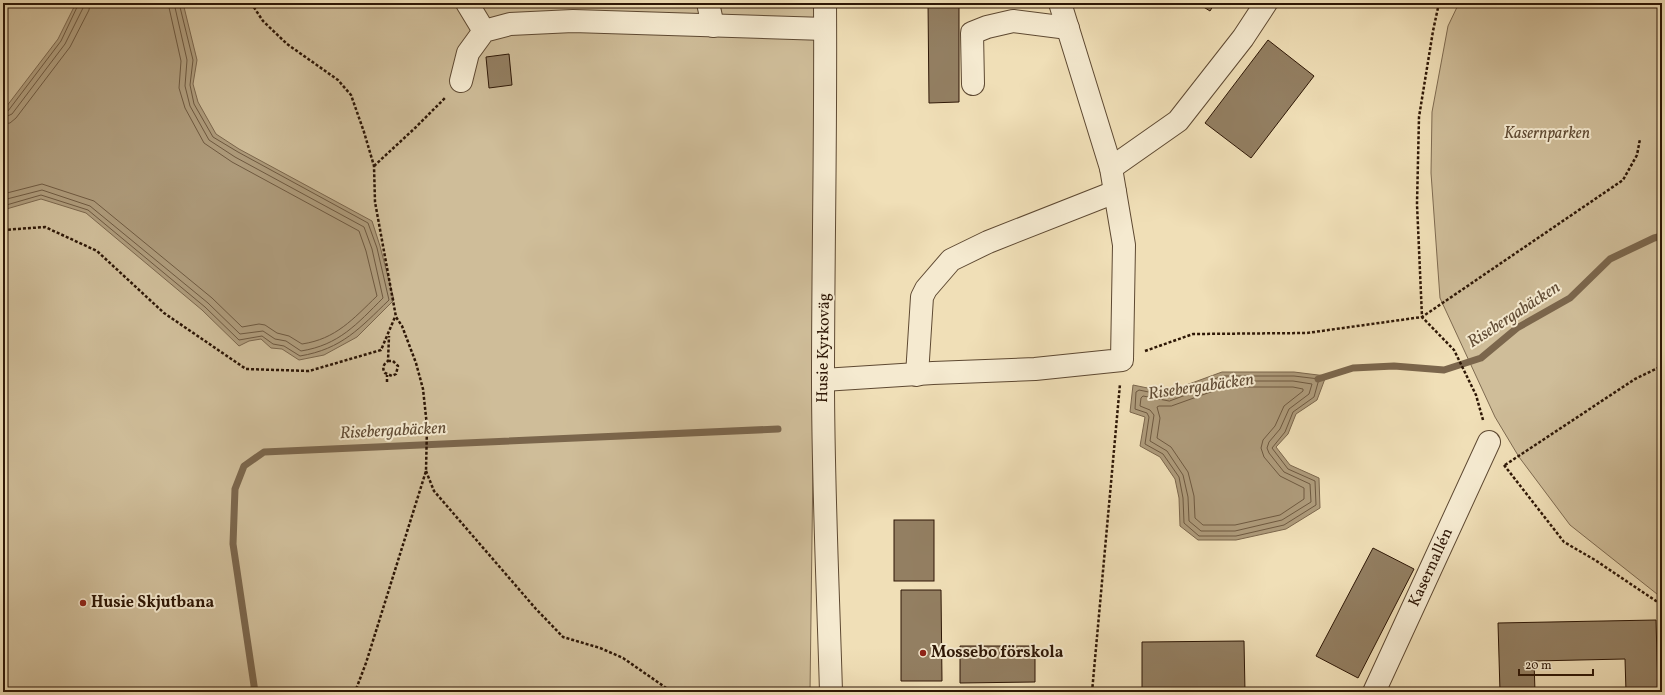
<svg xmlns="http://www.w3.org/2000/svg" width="1665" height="695" font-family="Vollkorn,serif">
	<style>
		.green { fill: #cfbd99; stroke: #7e6a50 }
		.water { fill: #ae9b7b; stroke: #7b664c }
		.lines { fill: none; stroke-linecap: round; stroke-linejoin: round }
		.shore { stroke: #6e5940; stroke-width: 1 }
		.stream { stroke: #7b664c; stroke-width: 7 }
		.building { fill: #937f62; stroke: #2e1706 }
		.minor-casing { stroke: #5e4932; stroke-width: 24 }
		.path { stroke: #2e1706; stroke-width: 2.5; stroke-dasharray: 3 2; stroke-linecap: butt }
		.minor { stroke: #f5ead0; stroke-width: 22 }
		.poi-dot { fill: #8f2418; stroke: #f5ead0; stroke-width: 1.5 }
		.labels { text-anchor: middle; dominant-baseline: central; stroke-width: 4; stroke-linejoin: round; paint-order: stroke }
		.park-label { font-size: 16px; font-style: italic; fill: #5e4932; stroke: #f5ead0 }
		.street-label { font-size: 16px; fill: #2e1706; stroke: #f5ead0 }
		.poi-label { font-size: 16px; font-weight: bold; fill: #2e1706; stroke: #f5ead0; text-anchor: start }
		.water-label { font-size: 17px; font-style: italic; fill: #614c35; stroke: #f5ead0 }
	</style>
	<rect width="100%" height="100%" fill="#f0dfb7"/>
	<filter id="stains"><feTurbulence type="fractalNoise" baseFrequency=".005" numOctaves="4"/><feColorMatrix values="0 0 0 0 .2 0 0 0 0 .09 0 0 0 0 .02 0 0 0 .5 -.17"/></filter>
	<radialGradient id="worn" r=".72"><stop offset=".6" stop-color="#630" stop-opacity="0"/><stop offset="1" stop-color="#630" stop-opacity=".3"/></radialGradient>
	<g class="green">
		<polygon points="3,3 819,3 810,692 3,692"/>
		<polygon points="1459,3 1662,3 1662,598 1570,525 1519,457 1495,417 1440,298 1431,173 1432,112 1448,26"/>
	</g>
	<g class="water">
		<polygon points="76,3 183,3 197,60 193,84 198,102 216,134 239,149 372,221 380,246 394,300 357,337 324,355 299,360 282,349 271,348 261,339 249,341 239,346 202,310 86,213 41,199 3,210 3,111 58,39"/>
		<polygon points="1222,372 1294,372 1326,376 1317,400 1296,414 1288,434 1276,447 1290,465 1319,478 1320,508 1286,529 1236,540 1198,540 1180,526 1179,498 1175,479 1160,457 1140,446 1145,417 1130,412 1133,385 1167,392"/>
	</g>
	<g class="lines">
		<g class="shore">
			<polyline points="3,113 8,111 61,41 79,3"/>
			<polyline points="3,118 12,114 65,44 83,8 84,3"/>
			<polyline points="3,124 10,123 16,118 70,47 89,10 90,3"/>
			<path d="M3,194l39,-10 52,17 118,97 30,29 17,-3 6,1 12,8 12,3 13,8c34,-5 51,-25 75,-48l-11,-45 -7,-20 -127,-69 -28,-19 -19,-35 -6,-20 2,-27 -13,-58"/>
			<path d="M3,200l39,-10 48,16 118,97 32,31 23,-3 12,8 11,2 15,10c38,-6 56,-27 82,-53l-11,-49 -8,-22 -129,-70 -26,-17 -19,-34 -5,-20 2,-26 -13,-57"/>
			<path d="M3,206l38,-11 47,15 117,97 34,33 23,-4 11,8 11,2 16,10c42,-7 60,-28 89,-56l-12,-52 -9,-25 -130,-71 -25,-15 -19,-33 -4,-19 3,-25 -14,-57"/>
			<polygon points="1223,376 1294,376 1319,379 1314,397 1293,412 1285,432 1272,448 1288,469 1315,481 1316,505 1284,525 1236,536 1199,536 1184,523 1183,498 1179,477 1163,454 1145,444 1149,417 1147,413 1135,409 1136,392 1139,390 1168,396"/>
			<polygon points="1224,381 1293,381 1312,384 1309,394 1289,409 1280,429 1269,442 1267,448 1269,453 1284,472 1310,484 1311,502 1282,520 1235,531 1201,531 1189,521 1188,497 1183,475 1167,451 1150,441 1154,415 1150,410 1140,406 1141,398 1143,396 1169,401"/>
			<polygon points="1225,387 1293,387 1303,389 1303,391 1284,406 1275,426 1263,440 1261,448 1264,457 1280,476 1304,488 1304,499 1280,515 1235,525 1203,525 1195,518 1194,496 1188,472 1171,447 1157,438 1160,418 1157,407 1159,406 1171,406"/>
		</g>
		<g class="stream">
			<polyline points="1318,379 1353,368 1394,366 1444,370 1481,358 1517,328 1570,298 1610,259 1654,238 1662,236"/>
			<polyline points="255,692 233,544 235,489 244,466 264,452 778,429"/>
		</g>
	</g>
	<g class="building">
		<polygon points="928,3 959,3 959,102 929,103"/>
		<polygon points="1197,3 1215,3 1210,11"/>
		<polygon points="1268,40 1314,76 1251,158 1205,123"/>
		<polygon points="509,54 512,85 489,88 486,57"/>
		<rect x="894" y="520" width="40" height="61"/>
		<polygon points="1373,548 1414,569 1358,678 1316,656"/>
		<polygon points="901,590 941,590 942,681 901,681"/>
		<polygon points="1656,620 1658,692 1626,692 1625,659 1534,661 1535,692 1500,692 1498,623"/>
		<polygon points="1244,641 1245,692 1142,692 1142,642"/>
		<polygon points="960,646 1035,646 1035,682 960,683"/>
	</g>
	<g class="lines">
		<defs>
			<g id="minor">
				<polyline points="467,3 484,31"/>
				<polyline points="708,3 713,26"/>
				<path d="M825,3c1,126 -2,252 -2,377 0,104 5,208 8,312"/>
				<polyline points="461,81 468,53 484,31 510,24 573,21 825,29"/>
				<polyline points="973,84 972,33 987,27 1013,21 1068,28"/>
				<polyline points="1111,168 1178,121 1243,38 1266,3"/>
				<polyline points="917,375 922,297 926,289 951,260 988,242 1115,192"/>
				<polyline points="823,380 933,373 1035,369 1122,360 1124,245 1111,168 1060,3"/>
				<path id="s1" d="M1374,692l115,-250"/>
			</g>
		</defs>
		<use href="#minor" class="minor-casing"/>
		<g class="path">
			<polyline points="251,3 263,21 287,44 338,80 351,95 364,132 374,166 375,202 396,317 402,326 416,363 423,389 427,426 426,471 366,663 355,692"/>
			<polyline points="1439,3 1433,31 1419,117 1417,204 1422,317 1454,350 1476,395 1483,420"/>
			<polyline points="374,166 415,128 446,97"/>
			<polyline points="3,230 45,227 97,251 164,313 246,369 309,371 381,350 395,317"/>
			<polyline points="1145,351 1193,334 1307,333 1422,317 1623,180 1637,155 1640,139"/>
			<path d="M388,361h5l5,5 -2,8 -4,2 -7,-3c-3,-4 -2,-9 3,-12l1,-25"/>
			<polyline points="387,382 387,375"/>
			<polyline points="1504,465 1564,542 1595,560 1659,603 1662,607"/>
			<polyline points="1505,465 1635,379 1662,366"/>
			<polyline points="426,471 434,491 536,609 563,637 600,648 623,658 672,692"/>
			<polyline points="1092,692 1120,384"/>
		</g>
		<use href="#minor" class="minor"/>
	</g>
	<g class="poi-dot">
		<circle cx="83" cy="603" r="4"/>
		<circle cx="923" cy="653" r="4"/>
	</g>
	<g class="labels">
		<g class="park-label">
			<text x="1547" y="134">Kasernparken</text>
		</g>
		<g class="street-label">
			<text transform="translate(824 348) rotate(-89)">Husie Kyrkoväg</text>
			<text stroke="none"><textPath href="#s1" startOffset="137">Kasernallén</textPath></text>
		</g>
		<g class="poi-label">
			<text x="91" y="603">Husie Skjutbana</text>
			<text x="931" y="653">Mossebo förskola</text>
		</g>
		<g class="water-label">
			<text transform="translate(1514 315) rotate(-33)">Risebergabäcken</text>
			<text transform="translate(1201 387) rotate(-8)">Risebergabäcken</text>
			<text transform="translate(393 431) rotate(-3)">Risebergabäcken</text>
		</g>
	</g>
	<rect width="1665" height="695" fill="none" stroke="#f0dfb7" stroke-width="16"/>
	<rect x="4" y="4" width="1657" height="687" fill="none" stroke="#2e1706" stroke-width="2"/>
	<rect x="8" y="8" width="1649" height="679" fill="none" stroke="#2e1706"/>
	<path d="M1519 669v6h74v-6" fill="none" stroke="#2e1706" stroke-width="2"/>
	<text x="1525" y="669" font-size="12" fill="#2e1706" stroke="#f5ead0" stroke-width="3" paint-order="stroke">20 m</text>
	<rect width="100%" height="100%" filter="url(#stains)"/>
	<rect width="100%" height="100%" fill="url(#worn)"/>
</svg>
